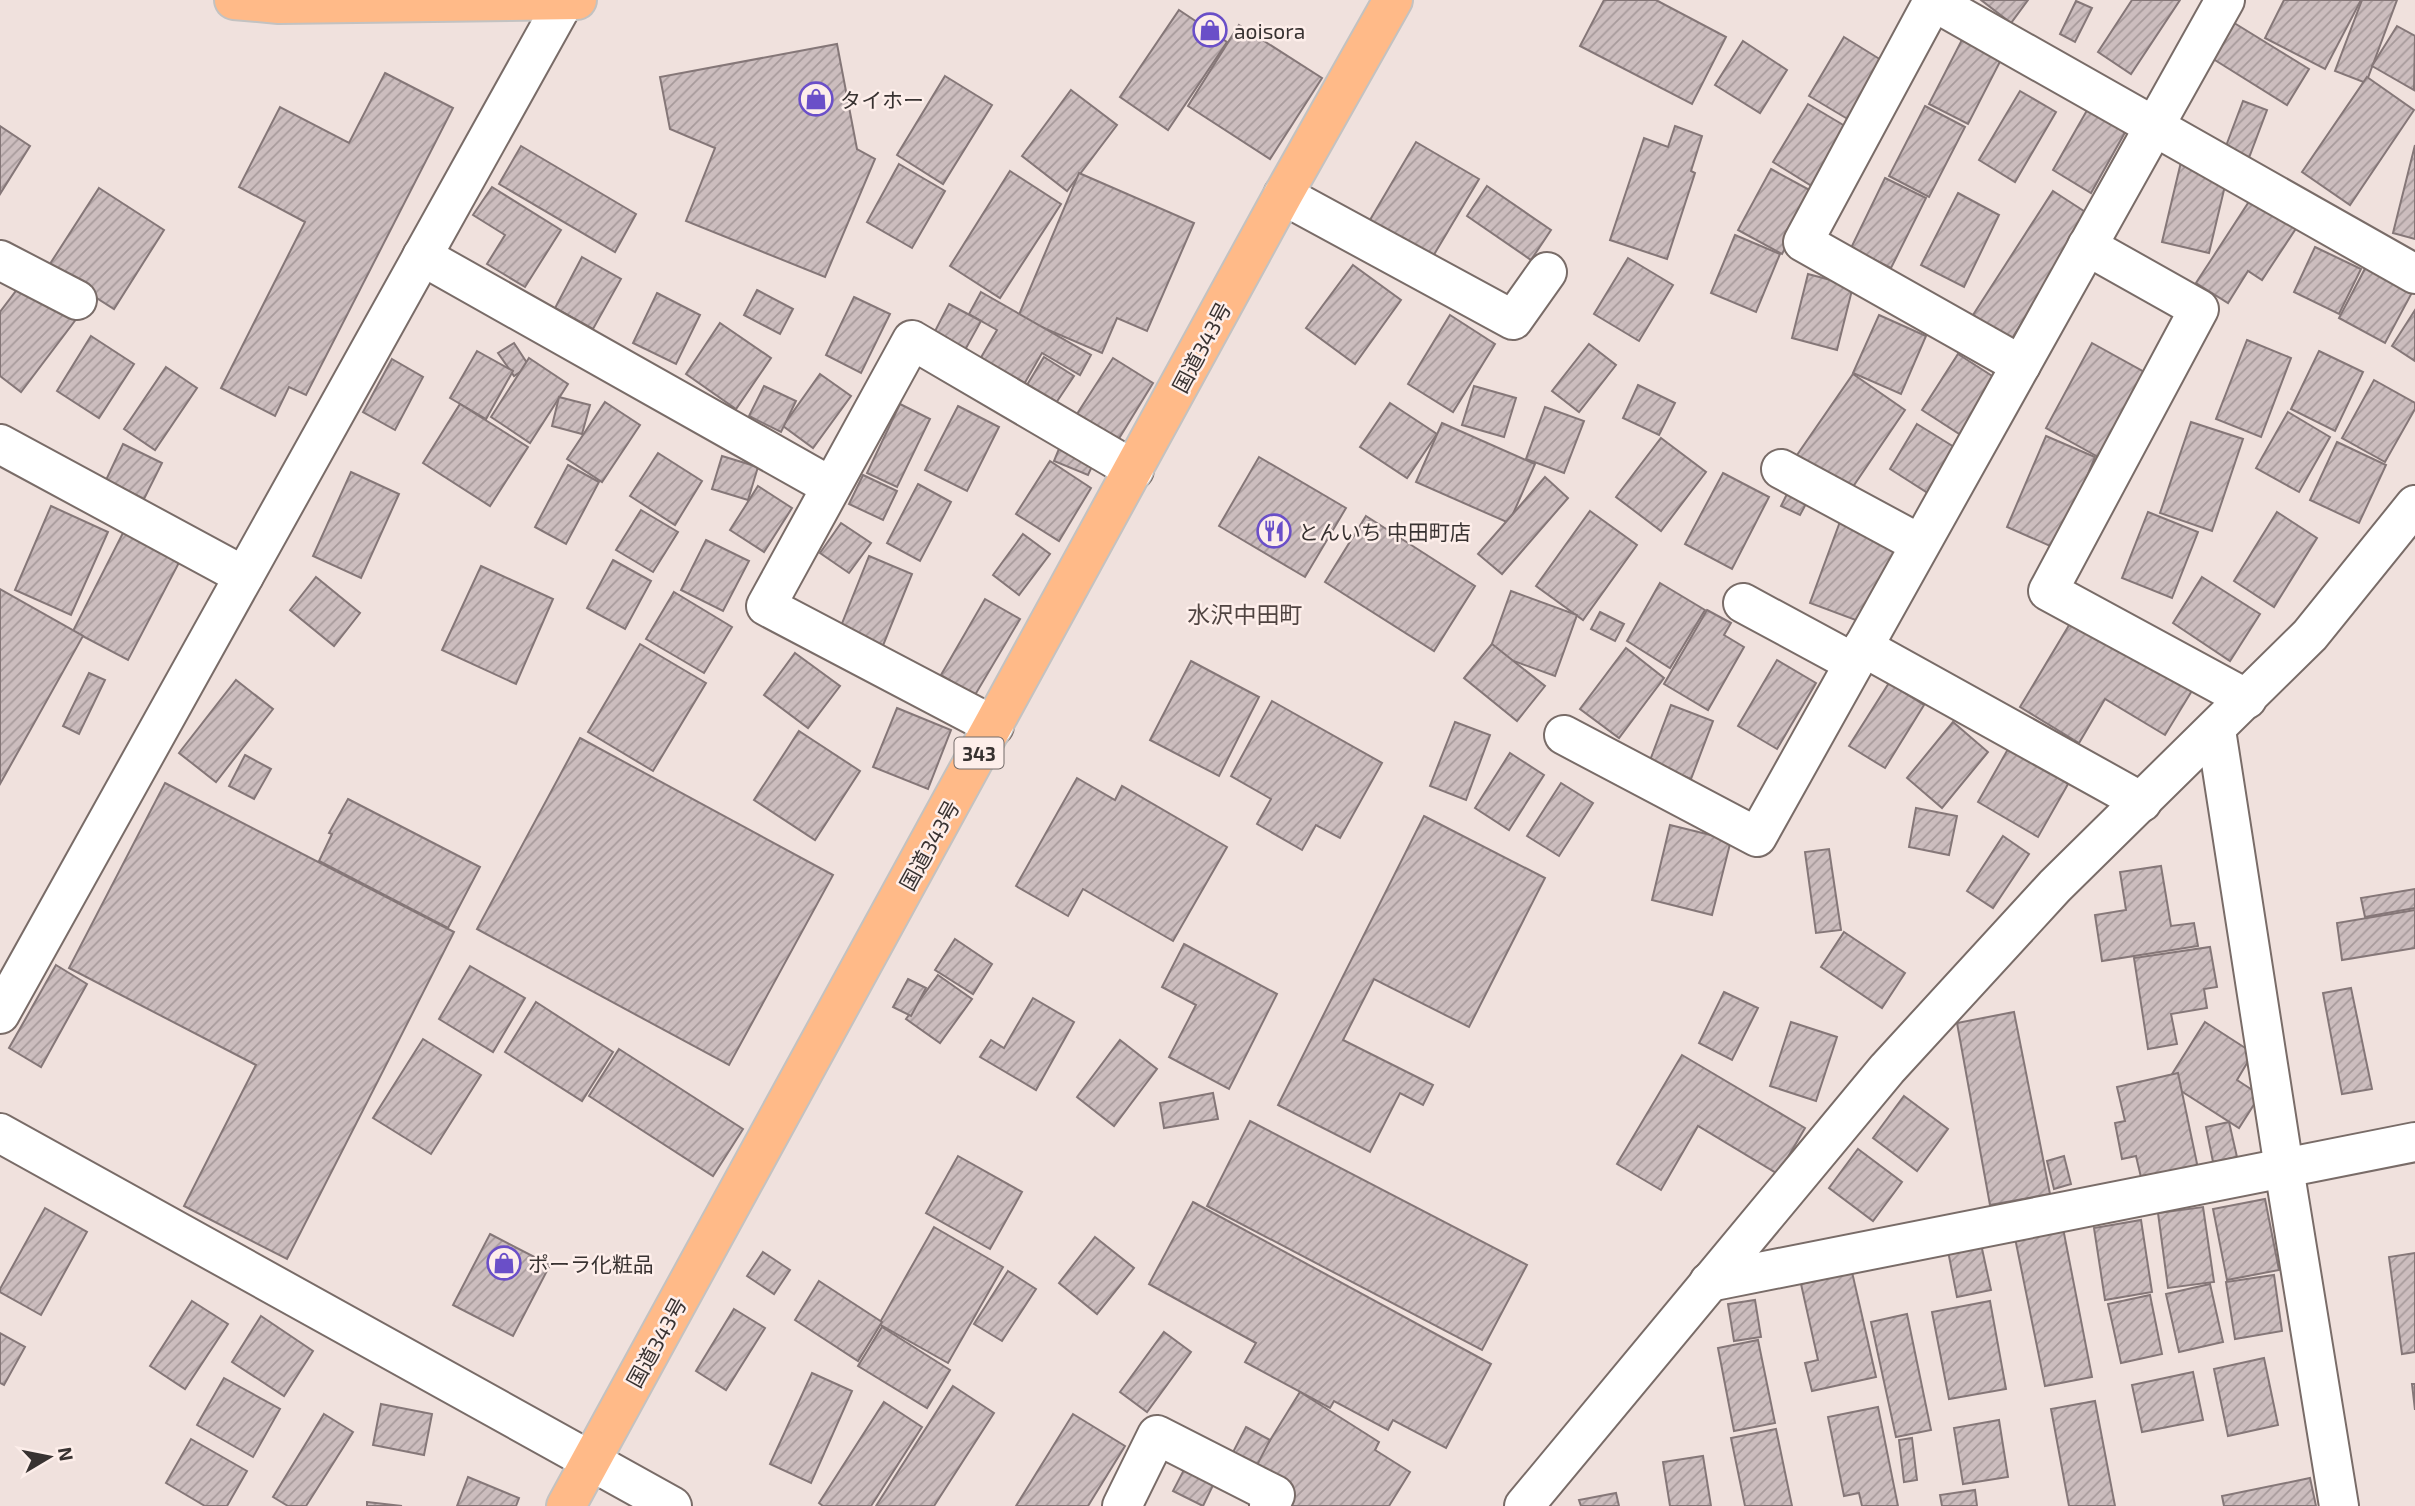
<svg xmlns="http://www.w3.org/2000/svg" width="2415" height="1506" font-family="'Exo 2','Noto Sans JP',sans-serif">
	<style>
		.building { fill: url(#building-hatch); stroke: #857778; stroke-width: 2 }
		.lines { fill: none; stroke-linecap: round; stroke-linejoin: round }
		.minor-casing { stroke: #796c68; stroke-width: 42 }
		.tertiary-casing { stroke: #796c68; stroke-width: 42 }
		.trunk-casing { stroke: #c3c2c1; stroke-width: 42 }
		.minor { stroke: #fff; stroke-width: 38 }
		.tertiary { stroke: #fff; stroke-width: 38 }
		.trunk { stroke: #ffba88; stroke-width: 38 }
		.labels { text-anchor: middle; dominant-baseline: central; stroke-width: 5; stroke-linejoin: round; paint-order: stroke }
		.shield { fill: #fdeeea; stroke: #736a68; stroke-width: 2 }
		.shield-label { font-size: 19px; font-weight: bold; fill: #383231 }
		.poi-label { font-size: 21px; fill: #383231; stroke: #fdeeea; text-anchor: start }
		.street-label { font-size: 21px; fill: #383231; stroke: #fdeeea }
		.neighbourhood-label { font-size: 23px; fill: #504441; stroke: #fdeeea }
	</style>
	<defs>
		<pattern id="building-hatch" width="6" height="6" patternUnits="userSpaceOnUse" patternTransform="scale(1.75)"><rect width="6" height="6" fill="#ccbdbe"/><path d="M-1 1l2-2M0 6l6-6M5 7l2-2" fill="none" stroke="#a79a9b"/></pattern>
	</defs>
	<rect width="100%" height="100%" fill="#f0e1dd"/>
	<g class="building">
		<polygon points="1604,0 1656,0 1726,37 1692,104 1580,46"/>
		<polygon points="1981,0 2028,0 2011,23"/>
		<polygon points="2132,0 2180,0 2131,74 2098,52"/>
		<polygon points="2284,0 2361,0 2325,69 2265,38"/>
		<polygon points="2362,0 2397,0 2366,83 2335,71"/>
		<polygon points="2076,1 2092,8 2075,42 2060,34"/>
		<polygon points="1179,10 1227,42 1168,130 1120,97"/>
		<polygon points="2231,21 2309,69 2287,105 2210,57"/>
		<polygon points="1239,25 1322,78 1270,159 1188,106"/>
		<polygon points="2397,26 2415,36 2414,90 2372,66"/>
		<polygon points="1967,30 2006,50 1968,124 1929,104"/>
		<polygon points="1844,37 1886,63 1851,121 1809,96"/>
		<polygon points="1743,41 1787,70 1760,113 1715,85"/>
		<polygon points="837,44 857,149 875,159 825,277 686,221 715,148 670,129 660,77"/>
		<polygon points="385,73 453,108 306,395 289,387 275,416 221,388 305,222 239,187 280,107 349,143"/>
		<polygon points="945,76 992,105 943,184 897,155"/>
		<polygon points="2367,77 2414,110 2350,205 2302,172"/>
		<polygon points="1071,90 1117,125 1067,191 1022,156"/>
		<polygon points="2020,91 2056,112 2015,182 1979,160"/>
		<polygon points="2094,98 2132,120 2091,193 2053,170"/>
		<polygon points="2243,101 2267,110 2244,171 2220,162"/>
		<polygon points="1808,104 1850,129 1815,188 1773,162"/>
		<polygon points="1925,106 1965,127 1929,197 1889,176"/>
		<polygon points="0,126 30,146 0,194"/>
		<polygon points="1675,126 1702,136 1691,171 1695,173 1667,259 1610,240 1644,138 1668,147"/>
		<polygon points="1416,142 1479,179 1429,263 1367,225"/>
		<polygon points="2415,145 2415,239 2393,233"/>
		<polygon points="521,146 636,214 615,252 499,184"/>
		<polygon points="2181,162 2228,173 2209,253 2162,242"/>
		<polygon points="899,164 945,191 912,248 867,222"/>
		<polygon points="1771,169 1815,193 1782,254 1738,230"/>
		<polygon points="1010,171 1061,204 1000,298 950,266"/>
		<polygon points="1079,173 1194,223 1147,331 1117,318 1102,353 1018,317"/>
		<polygon points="1885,178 1926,198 1891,268 1851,248"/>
		<polygon points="1487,186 1551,230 1531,260 1467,216"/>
		<polygon points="492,187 561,230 525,287 487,264 505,235 473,215"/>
		<polygon points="99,188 164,230 114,309 48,267"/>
		<polygon points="2053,191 2090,215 2011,340 1973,315"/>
		<polygon points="1958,193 1999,215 1964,287 1921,265"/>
		<polygon points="2252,197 2297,227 2262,280 2248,271 2228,303 2196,283"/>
		<polygon points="1735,235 1780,254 1756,312 1711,293"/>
		<polygon points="2315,247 2361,269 2339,314 2294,292"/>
		<polygon points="582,257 621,279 593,329 555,308"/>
		<polygon points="1628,258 1673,285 1639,341 1594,314"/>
		<polygon points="2369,261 2415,287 2385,343 2339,318"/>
		<polygon points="1353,265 1401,300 1355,364 1306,328"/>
		<polygon points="1808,274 1853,286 1837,350 1792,338"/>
		<polygon points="25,279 77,318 21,392 0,376 0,312"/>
		<polygon points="757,290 793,309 780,334 744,315"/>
		<polygon points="981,292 1091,355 1080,375 1042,353 1023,386 979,361 997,330 969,314"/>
		<polygon points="657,293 700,315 676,364 633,343"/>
		<polygon points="854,297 890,314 861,373 826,355"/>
		<polygon points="949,304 981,321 965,350 934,333"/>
		<polygon points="2415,310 2415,361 2392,346"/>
		<polygon points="1450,315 1495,344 1453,412 1408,384"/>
		<polygon points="1879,315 1926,336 1901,394 1853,373"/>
		<polygon points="720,323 771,358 736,409 686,374"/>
		<polygon points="91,336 134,364 99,418 57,391"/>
		<polygon points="2247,340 2291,358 2261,437 2216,419"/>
		<polygon points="514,343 529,366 514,376 498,353"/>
		<polygon points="2092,343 2146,373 2100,458 2046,428"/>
		<polygon points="1589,344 1616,365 1579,412 1552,391"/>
		<polygon points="477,351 513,371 486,419 450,398"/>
		<polygon points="2319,351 2363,372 2335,431 2291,409"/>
		<polygon points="1958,354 2000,381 1964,437 1922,410"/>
		<polygon points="1044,357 1074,376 1056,403 1027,385"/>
		<polygon points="529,358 568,384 530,443 491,417"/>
		<polygon points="1113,358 1153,383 1118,440 1077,414"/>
		<polygon points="392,359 423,377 395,430 363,412"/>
		<polygon points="166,367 197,388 155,450 124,429"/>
		<polygon points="820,374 851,396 813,448 783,426"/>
		<polygon points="1853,374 1905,410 1850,491 1797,455"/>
		<polygon points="2374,380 2415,403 2415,409 2385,462 2342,438"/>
		<polygon points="1638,385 1675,403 1659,435 1623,418"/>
		<polygon points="764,386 796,401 781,432 749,416"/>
		<polygon points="1474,386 1516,398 1504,437 1462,425"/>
		<polygon points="559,397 590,405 582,434 552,426"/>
		<polygon points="605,402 640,425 602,482 567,459"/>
		<polygon points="1390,403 1437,434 1407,478 1360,447"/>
		<polygon points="460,404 528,447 490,506 423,463"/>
		<polygon points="900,404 930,419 897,487 867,473"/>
		<polygon points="958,406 999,427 967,491 925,470"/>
		<polygon points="1545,407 1584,421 1564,473 1526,459"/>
		<polygon points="2288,412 2330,437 2299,492 2256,468"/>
		<polygon points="2191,422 2243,439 2212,531 2160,513"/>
		<polygon points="1442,423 1535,464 1509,523 1416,482"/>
		<polygon points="1917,424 1959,450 1931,495 1890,469"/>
		<polygon points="1065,434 1100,449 1088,475 1054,461"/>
		<polygon points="2046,436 2095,457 2057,549 2007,527"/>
		<polygon points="1661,438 1706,472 1661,531 1616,497"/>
		<polygon points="2337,442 2386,465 2359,523 2310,500"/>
		<polygon points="123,444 162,463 144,499 106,480"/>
		<polygon points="658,453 702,481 675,525 630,496"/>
		<polygon points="722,456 758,467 748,500 712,489"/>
		<polygon points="1259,457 1346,508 1305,577 1219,526"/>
		<polygon points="1050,461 1091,488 1059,541 1016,514"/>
		<polygon points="568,465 599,482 566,544 535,527"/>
		<polygon points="351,472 399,494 361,578 313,556"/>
		<polygon points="1723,473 1769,497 1732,569 1685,544"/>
		<polygon points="863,475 897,491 883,520 849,504"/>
		<polygon points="1545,477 1568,498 1502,574 1478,554"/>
		<polygon points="1795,478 1814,489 1800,515 1781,506"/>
		<polygon points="918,484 951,502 920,561 887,543"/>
		<polygon points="758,486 792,508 764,552 730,530"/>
		<polygon points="51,506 108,532 71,615 15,590"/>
		<polygon points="641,510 678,532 653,572 616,550"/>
		<polygon points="1590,511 1637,545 1583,620 1536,586"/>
		<polygon points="2148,512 2198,532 2172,598 2122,578"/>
		<polygon points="2277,512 2317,538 2274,607 2234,581"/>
		<polygon points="1366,516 1475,586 1434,651 1325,582"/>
		<polygon points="1841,519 1900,541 1869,625 1810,603"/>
		<polygon points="841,523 871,543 849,573 820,553"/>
		<polygon points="127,525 183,555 128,660 73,631"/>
		<polygon points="1023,534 1050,554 1019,595 993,575"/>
		<polygon points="706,540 749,561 723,611 681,590"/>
		<polygon points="869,556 912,574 882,648 839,631"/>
		<polygon points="613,560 651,581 625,629 587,608"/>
		<polygon points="481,566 553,599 516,684 442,650"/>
		<polygon points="316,577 360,613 334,646 290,610"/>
		<polygon points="2202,577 2260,614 2230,661 2173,623"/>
		<polygon points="1660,583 1705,610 1670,668 1627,641"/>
		<polygon points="0,589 83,636 0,784"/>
		<polygon points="1511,591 1577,615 1555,676 1489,652"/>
		<polygon points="674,592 732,627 704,673 646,639"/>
		<polygon points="985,599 1020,619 975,695 941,675"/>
		<polygon points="1707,610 1731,623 1724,635 1744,647 1708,710 1664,684"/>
		<polygon points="1600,612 1624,624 1615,641 1591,629"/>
		<polygon points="2074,617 2193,689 2165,735 2105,699 2079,743 2020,707"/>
		<polygon points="640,644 706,683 653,771 588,732"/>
		<polygon points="1492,644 1545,686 1517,721 1464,678"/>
		<polygon points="1626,648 1664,678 1619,738 1580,709"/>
		<polygon points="795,653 840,686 808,728 764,695"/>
		<polygon points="1777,660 1816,683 1777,749 1738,726"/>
		<polygon points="1191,661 1259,697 1219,776 1150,740"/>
		<polygon points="89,673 105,680 79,734 63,726"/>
		<polygon points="236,680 273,709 216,782 179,753"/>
		<polygon points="1889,683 1924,705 1885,768 1849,746"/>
		<polygon points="1272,701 1382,763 1340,838 1316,825 1302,850 1257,824 1271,799 1231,776"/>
		<polygon points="1671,705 1713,721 1691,779 1649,763"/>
		<polygon points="897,708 951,730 928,789 873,767"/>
		<polygon points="1455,722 1490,735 1466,800 1430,786"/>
		<polygon points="1953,722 1988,752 1942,808 1907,778"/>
		<polygon points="799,731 860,771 815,840 754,800"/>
		<polygon points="580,738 833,875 729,1065 477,929"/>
		<polygon points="2012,742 2072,777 2038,837 1978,802"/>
		<polygon points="1510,753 1544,775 1509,830 1475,808"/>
		<polygon points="245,755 271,769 254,799 229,786"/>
		<polygon points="1077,778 1115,800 1122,786 1227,847 1173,941 1083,889 1068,916 1016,886"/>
		<polygon points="165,783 454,932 287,1259 184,1206 256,1065 69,968"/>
		<polygon points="1561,783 1593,803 1559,856 1527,836"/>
		<polygon points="348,799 480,867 448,928 319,861 332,834 329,833"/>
		<polygon points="1916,808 1957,816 1949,855 1909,847"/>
		<polygon points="1424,816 1545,878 1469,1027 1374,979 1343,1040 1433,1085 1423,1105 1400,1093 1370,1152 1278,1105"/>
		<polygon points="1670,825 1731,840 1712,915 1652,900"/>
		<polygon points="2003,836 2029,854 1993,908 1967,891"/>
		<polygon points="1829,849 1841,930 1816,933 1805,852"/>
		<polygon points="2161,866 2171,926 2194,923 2198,946 2102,961 2095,915 2126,910 2120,872"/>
		<polygon points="2415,889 2415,908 2365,917 2361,898"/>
		<polygon points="2415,910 2415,948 2342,960 2337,923"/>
		<polygon points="1844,932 1905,973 1882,1008 1821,967"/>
		<polygon points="955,939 992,964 973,994 935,970"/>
		<polygon points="1184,944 1277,994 1229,1089 1169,1057 1196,1005 1162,987"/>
		<polygon points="2210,947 2217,987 2204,989 2207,1008 2171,1014 2177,1044 2148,1049 2134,958"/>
		<polygon points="56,965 87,984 41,1067 9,1048"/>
		<polygon points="470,966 525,998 493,1052 439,1019"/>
		<polygon points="938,975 972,999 940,1043 906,1019"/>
		<polygon points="908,979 926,988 911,1016 893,1007"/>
		<polygon points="2351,988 2372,1089 2342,1094 2323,993"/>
		<polygon points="1724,992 1758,1008 1732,1060 1699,1043"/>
		<polygon points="1033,998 1074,1022 1036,1090 980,1057 991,1040 1004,1048"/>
		<polygon points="536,1002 613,1052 582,1101 505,1052"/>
		<polygon points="2014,1012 2050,1194 1990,1205 1957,1023"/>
		<polygon points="1791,1022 1837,1037 1816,1101 1770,1086"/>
		<polygon points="2205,1022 2253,1053 2237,1080 2260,1095 2239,1128 2167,1082"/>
		<polygon points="423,1039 481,1075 431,1154 373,1118"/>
		<polygon points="1120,1040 1157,1069 1114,1126 1077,1097"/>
		<polygon points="619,1049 743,1129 713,1176 589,1096"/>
		<polygon points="1682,1055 1805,1128 1778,1174 1698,1126 1661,1190 1617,1164"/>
		<polygon points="2178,1073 2200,1178 2144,1190 2136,1156 2122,1159 2115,1123 2125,1121 2117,1087"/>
		<polygon points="1213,1093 1218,1119 1164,1128 1160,1103"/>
		<polygon points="1904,1096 1948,1129 1917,1171 1873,1138"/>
		<polygon points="1250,1121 1527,1265 1482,1350 1207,1206"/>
		<polygon points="2229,1122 2237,1157 2213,1162 2206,1127"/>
		<polygon points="1858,1149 1902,1182 1873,1221 1829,1188"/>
		<polygon points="958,1156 1022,1192 990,1249 926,1213"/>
		<polygon points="2064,1156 2071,1184 2054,1189 2047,1161"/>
		<polygon points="2265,1199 2279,1270 2227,1280 2213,1209"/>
		<polygon points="1193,1202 1491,1364 1446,1448 1393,1420 1388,1430 1334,1401 1330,1408 1245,1362 1256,1343 1149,1284"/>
		<polygon points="2203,1207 2214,1282 2168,1288 2158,1213"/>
		<polygon points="45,1208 87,1232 41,1315 0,1292 0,1289"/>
		<polygon points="2141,1220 2152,1292 2105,1300 2094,1228"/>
		<polygon points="2062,1223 2092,1377 2045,1386 2014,1233"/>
		<polygon points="934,1227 1003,1267 948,1363 879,1324"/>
		<polygon points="490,1234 550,1265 513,1336 453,1305"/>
		<polygon points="1095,1237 1134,1268 1097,1314 1059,1283"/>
		<polygon points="1981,1244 1991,1290 1957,1297 1948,1251"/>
		<polygon points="763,1252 790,1270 774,1294 747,1276"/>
		<polygon points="2415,1253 2415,1352 2402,1354 2389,1257"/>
		<polygon points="1008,1271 1036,1289 1002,1341 974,1324"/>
		<polygon points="1852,1272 1876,1377 1812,1391 1805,1363 1818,1360 1801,1284"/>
		<polygon points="2274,1275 2282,1331 2235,1339 2226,1282"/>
		<polygon points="819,1281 882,1322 858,1361 795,1320"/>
		<polygon points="2210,1284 2223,1342 2179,1352 2166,1294"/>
		<polygon points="2150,1295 2162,1354 2121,1363 2108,1304"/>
		<polygon points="1755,1300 1761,1337 1734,1341 1728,1304"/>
		<polygon points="192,1301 228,1324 185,1389 150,1366"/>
		<polygon points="1990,1301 2006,1389 1949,1399 1932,1312"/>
		<polygon points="734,1309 765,1328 726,1390 696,1371"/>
		<polygon points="1907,1314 1931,1430 1896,1437 1871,1322"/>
		<polygon points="261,1316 313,1351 284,1396 232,1362"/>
		<polygon points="882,1327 950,1370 927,1408 858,1366"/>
		<polygon points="1164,1332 1191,1352 1147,1412 1120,1392"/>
		<polygon points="0,1333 25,1347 4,1385 0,1383"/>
		<polygon points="1758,1340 1775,1423 1734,1431 1718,1348"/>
		<polygon points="2264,1358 2278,1425 2228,1436 2214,1369"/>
		<polygon points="2193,1372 2203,1420 2142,1432 2132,1385"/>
		<polygon points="812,1373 852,1391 811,1483 770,1464"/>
		<polygon points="224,1378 280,1409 253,1457 197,1425"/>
		<polygon points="2412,1384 2415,1384 2415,1410"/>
		<polygon points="953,1386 994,1413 934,1506 876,1506"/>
		<polygon points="1300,1392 1379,1442 1375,1450 1410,1472 1389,1506 1289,1506 1246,1479"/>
		<polygon points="2095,1401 2115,1506 2069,1506 2051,1409"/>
		<polygon points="884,1402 922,1427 871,1506 823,1506 819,1503"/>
		<polygon points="381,1404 432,1414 424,1455 373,1445"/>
		<polygon points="1878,1407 1898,1506 1862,1506 1859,1493 1844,1496 1828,1417"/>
		<polygon points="324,1414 353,1432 306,1506 288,1506 273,1497"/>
		<polygon points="1073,1414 1125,1446 1088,1506 1016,1506"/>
		<polygon points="1999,1420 2008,1477 1963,1484 1954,1428"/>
		<polygon points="1246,1427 1270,1440 1255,1469 1231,1456"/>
		<polygon points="1776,1429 1792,1506 1745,1506 1731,1438"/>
		<polygon points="1912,1438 1917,1480 1904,1482 1899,1440"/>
		<polygon points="191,1439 247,1471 227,1506 205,1506 166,1483"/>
		<polygon points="1703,1456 1711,1506 1670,1506 1663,1462"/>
		<polygon points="1188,1462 1217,1477 1203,1506 1173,1491"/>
		<polygon points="468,1477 519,1498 516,1506 457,1506"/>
		<polygon points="2310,1478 2316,1506 2224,1506 2222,1496"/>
		<polygon points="1975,1490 1977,1506 1942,1506 1940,1495"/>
		<polygon points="1616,1493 1619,1506 1581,1506 1579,1500"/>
		<polygon points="367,1502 402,1506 367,1506"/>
	</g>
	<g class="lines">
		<defs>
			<g id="minor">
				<polyline points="1931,0 2415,274"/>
				<polyline points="1933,1 1803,242 2021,365"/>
				<polyline points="1283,195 1513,320 1547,272"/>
				<polyline points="2087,246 2199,309 2048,591 2247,699"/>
				<polyline points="422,256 830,486"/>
				<polyline points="0,260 77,300"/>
				<polyline points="0,444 244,576"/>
				<polyline points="1781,469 1920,544"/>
				<polyline points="1743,603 1854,663"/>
				<polyline points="1863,647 2142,802"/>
				<polyline points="994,726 766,606 912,340 1134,470"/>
				<polyline points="1564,735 1757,837 2225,0"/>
				<polyline points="0,1014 565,0"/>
				<polyline points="1709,1282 2415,1142"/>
				<polyline points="1122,1506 1157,1435 1275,1495 1269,1506"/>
			</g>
			<g id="tertiary">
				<polyline points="2216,730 2284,1168 2339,1506"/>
				<polyline points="0,1133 672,1506"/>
				<polyline points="1524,1506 1887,1069 2055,886 2310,635 2415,505"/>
			</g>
			<g id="trunk">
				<polyline points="234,0 279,4 577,0"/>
				<polyline points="566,1506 1283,195 1393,0"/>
			</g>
		</defs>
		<use href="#minor" class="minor-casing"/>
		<use href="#tertiary" class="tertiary-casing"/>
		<use href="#trunk" class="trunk-casing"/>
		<use href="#minor" class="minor"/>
		<use href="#tertiary" class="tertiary"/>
		<use href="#trunk" class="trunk"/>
	</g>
	<defs>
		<symbol id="shop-ring" viewBox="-11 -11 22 22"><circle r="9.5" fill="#fdeeea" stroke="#6a4fc8" stroke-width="1.5"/><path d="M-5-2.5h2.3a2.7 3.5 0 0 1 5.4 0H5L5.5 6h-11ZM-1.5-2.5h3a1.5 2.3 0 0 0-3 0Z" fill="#6a4fc8"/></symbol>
		<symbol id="restaurant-ring" viewBox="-11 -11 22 22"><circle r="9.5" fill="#fdeeea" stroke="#6a4fc8" stroke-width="1.5"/><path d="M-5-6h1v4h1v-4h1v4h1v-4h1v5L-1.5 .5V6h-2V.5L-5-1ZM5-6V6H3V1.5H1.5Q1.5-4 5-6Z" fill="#6a4fc8"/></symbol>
	</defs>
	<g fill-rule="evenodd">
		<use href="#shop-ring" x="1191" y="11" width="38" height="38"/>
		<use href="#shop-ring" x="797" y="80" width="38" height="38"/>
		<use href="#restaurant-ring" x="1255" y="512" width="38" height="38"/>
		<use href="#shop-ring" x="485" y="1244" width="38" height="38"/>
	</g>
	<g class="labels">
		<rect class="shield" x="954.5" y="737.5" width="49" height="31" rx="5"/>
		<g class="shield-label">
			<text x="979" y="753">343</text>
		</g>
		<g class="poi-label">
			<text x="1234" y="30">aoisora</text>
			<text x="840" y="99">タイホー</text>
			<text x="1298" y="531">とんいち 中田町店</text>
			<text x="528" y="1263">ポーラ化粧品</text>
		</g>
		<g class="street-label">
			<text transform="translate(1201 347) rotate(-62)">国道343号</text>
			<text transform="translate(929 845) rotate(-61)">国道343号</text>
			<text transform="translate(656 1342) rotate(-61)">国道343号</text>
		</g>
		<g class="neighbourhood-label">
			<text x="1245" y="614">水沢中田町</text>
		</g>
	</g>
	<g transform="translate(49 1457) rotate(80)" stroke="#fdeeea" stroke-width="5" paint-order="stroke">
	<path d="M0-5L12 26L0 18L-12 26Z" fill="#383231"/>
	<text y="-10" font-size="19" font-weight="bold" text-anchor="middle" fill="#383231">N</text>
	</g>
</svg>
